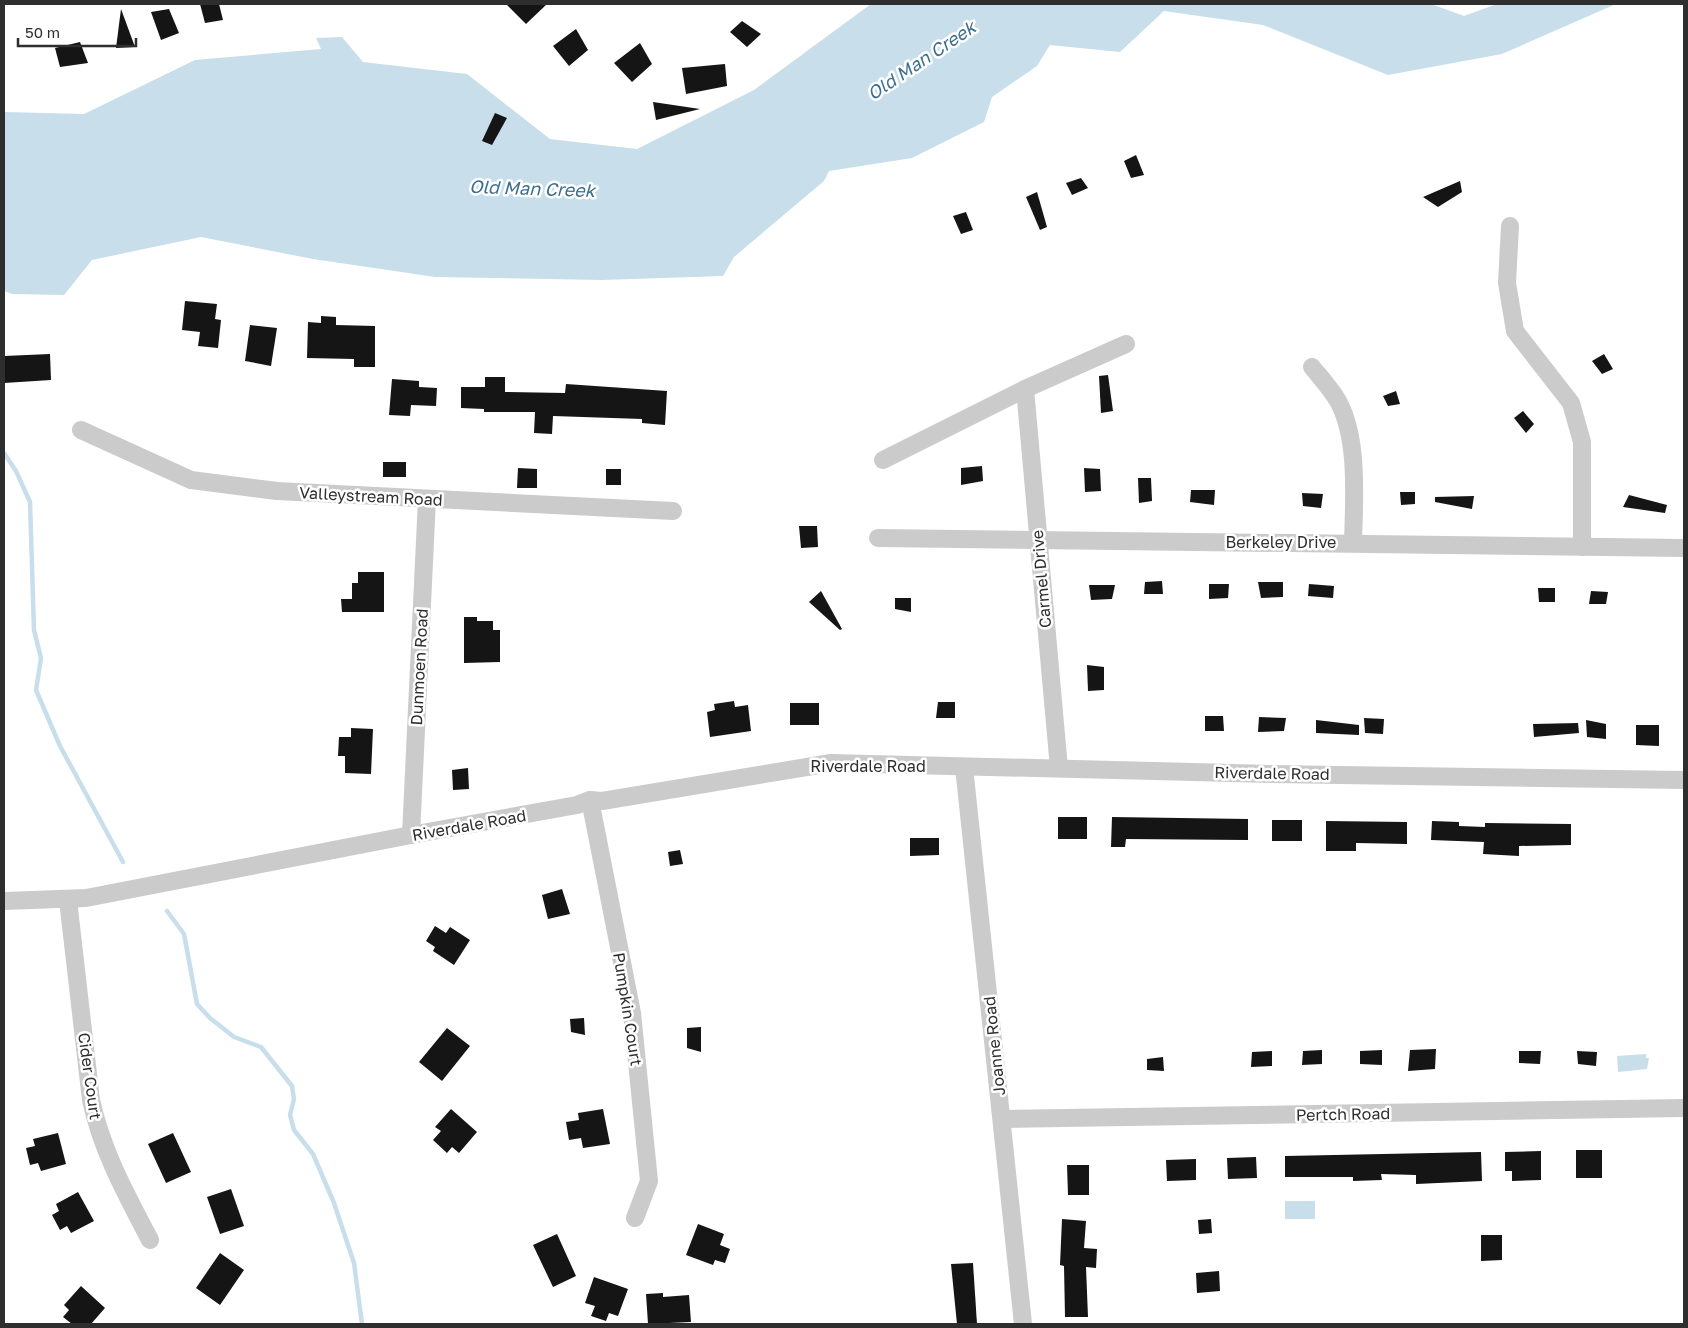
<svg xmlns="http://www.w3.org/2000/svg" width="1688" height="1328" font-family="'Golos Text',sans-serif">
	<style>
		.water { fill: #c8deeb }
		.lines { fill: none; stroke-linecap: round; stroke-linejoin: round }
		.stream { stroke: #c8deeb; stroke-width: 4.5 }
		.building { fill: #151515 }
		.minor { stroke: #cbcbcb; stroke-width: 18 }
		.labels { text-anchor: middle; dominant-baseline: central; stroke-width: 5; stroke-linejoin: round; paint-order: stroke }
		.street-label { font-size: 16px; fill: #2e2e2e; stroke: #fff }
		.water-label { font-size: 18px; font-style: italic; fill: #3d6f8f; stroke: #fff }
	</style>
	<rect width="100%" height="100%" fill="#fff"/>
	<g class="water">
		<polygon points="871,4 1431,4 1464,16 1497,4 1616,4 1502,54 1388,75 1263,25 1164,11 1120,52 1050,45 1037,66 992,97 984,122 912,158 829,171 824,181 734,257 723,276 602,280 435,277 313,259 201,237 92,260 64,295 12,294 4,291 4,112 84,114 195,60 321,49 316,38 342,37 363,62 467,74 550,139 637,149 754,90"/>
		<polygon points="1646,1054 1646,1058 1649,1058 1647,1069 1618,1072 1617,1056"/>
		<rect x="1285" y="1201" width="30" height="18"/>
	</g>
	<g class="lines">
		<g class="stream">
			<polyline points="4,453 16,471 30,502 34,630 41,658 36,690 60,746 123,862"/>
			<polyline points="167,911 184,934 197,1004 210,1018 234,1037 261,1047 292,1086 294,1099 290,1115 294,1130 313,1154 334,1203 354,1263 362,1324"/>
		</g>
	</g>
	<g class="building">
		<polygon points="200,4 219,4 223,20 205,23"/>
		<polygon points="506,4 547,4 526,24"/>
		<polygon points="121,9 135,47 116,48"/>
		<polygon points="169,9 179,33 161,40 151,12"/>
		<polygon points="742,21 761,34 747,47 730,32"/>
		<polygon points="576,29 588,50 569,66 553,46"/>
		<polygon points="80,42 88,63 60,67 55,48"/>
		<polygon points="640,43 652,64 632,82 614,63"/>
		<polygon points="725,64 727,86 686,94 682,68"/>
		<polygon points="653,102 700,109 656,120"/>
		<polygon points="495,113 507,118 492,145 482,141"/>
		<polygon points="1136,155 1144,175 1131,178 1124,161"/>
		<polygon points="1081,178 1088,188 1072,195 1066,183"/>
		<polygon points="1460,181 1462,192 1438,207 1423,197"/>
		<polygon points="1037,192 1047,227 1040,230 1026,197"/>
		<polygon points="966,212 973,230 961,234 953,216"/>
		<polygon points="185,301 217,304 215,319 221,320 218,348 198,346 200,332 182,330"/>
		<polygon points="321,316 336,317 336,325 375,326 375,367 354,367 354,359 307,358 308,322 321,323"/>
		<polygon points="250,325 277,328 271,366 245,361"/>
		<polygon points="50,354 51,380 4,383 4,356"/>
		<polygon points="1604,354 1613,369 1602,374 1592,361"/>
		<polygon points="1108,375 1113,411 1101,413 1099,376"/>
		<polygon points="485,377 505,377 505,392 565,393 566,384 667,391 665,425 642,423 642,419 553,416 552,434 534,433 535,412 484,412 484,409 461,408 461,387 485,387"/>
		<polygon points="392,379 419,381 419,387 437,388 436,406 411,405 410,416 389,415"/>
		<polygon points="1396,391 1400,404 1388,406 1383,396"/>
		<polygon points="1523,411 1534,424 1526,433 1514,418"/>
		<rect x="383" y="462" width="23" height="15"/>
		<polygon points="982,466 983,481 961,485 961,468"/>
		<polygon points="518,468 537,469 537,488 517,488"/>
		<polygon points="1084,468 1100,469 1101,491 1085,492"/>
		<rect x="606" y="469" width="15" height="16"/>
		<polygon points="1138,478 1151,478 1152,501 1139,503"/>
		<polygon points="1191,490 1215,490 1214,505 1190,502"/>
		<polygon points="1400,492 1415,492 1415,504 1401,505"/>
		<polygon points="1302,493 1323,494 1321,508 1303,506"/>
		<polygon points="1629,495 1667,505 1665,513 1623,507"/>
		<polygon points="1474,496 1472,509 1435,502 1435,497"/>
		<polygon points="799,526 817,526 818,547 801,548"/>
		<polygon points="358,572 384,572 384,612 342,612 341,599 352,599 352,583 358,583"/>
		<polygon points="1162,581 1163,594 1144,594 1145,582"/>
		<polygon points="1258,582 1283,582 1283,597 1261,598"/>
		<polygon points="1209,584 1229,584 1228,598 1209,599"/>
		<polygon points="1309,584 1334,586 1333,598 1308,596"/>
		<polygon points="1089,585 1115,585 1112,599 1091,600"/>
		<polygon points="1538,588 1555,588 1555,602 1539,602"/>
		<polygon points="821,591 842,629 840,630 809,602"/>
		<polygon points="1591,591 1608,592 1606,604 1589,604"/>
		<polygon points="895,598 911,598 911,612 895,609"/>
		<polygon points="464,617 477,617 477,621 493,621 493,630 500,630 500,662 464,663"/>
		<polygon points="1087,665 1104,667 1104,690 1088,691"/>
		<polygon points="734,701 735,707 748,705 751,731 710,737 707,712 715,710 714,704"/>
		<polygon points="938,702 955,702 955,718 936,718"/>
		<rect x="790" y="703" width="29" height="22"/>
		<polygon points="1205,716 1223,716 1224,731 1205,731"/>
		<polygon points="1259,717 1286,718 1284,731 1258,732"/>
		<polygon points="1364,718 1384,719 1383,734 1365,733"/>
		<polygon points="1316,720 1359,725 1359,735 1316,733"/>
		<polygon points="1586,720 1606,724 1606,739 1587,737"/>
		<polygon points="1578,723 1579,733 1534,737 1533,724"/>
		<polygon points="1636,725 1659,725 1659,746 1636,745"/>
		<polygon points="351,728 373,729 371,774 345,773 345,756 338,756 339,737 351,737"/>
		<polygon points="468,768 469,789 453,790 452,770"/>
		<rect x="1058" y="817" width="29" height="22"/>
		<polygon points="1112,817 1248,819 1248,840 1126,839 1125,847 1111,847"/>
		<rect x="1272" y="820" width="30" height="21"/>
		<polygon points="1326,821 1407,822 1407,844 1356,843 1356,851 1326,851"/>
		<polygon points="1432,821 1459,822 1459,826 1485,827 1485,823 1571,824 1571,845 1519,846 1519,856 1483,854 1484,842 1431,840"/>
		<polygon points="910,838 939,838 939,855 910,856"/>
		<polygon points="680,850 683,864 670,866 668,852"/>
		<polygon points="562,889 570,914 548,919 542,895"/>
		<polygon points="435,926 446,933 450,927 470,940 454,965 433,951 435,947 426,941"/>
		<polygon points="584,1018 585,1035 571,1032 570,1019"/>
		<polygon points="701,1027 701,1052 687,1048 687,1028"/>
		<polygon points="447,1028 470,1046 442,1081 419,1062"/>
		<polygon points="1436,1049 1435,1069 1408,1071 1410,1050"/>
		<polygon points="1322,1050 1322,1064 1302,1065 1303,1051"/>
		<polygon points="1382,1050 1382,1065 1360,1064 1360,1051"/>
		<polygon points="1272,1051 1272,1066 1251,1067 1252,1052"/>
		<polygon points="1519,1051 1541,1051 1540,1064 1519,1063"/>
		<polygon points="1577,1051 1597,1052 1596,1066 1578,1064"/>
		<polygon points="1163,1057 1164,1071 1147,1070 1147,1059"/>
		<polygon points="451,1109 477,1132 459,1153 452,1147 447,1153 433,1140 441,1131 435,1127"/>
		<polygon points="603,1109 610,1144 583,1148 581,1138 569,1140 566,1122 579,1120 578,1113"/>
		<polygon points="58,1133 66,1164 41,1171 38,1163 30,1165 26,1148 35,1146 33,1139"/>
		<polygon points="173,1133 191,1172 166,1183 148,1144"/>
		<rect x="1576" y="1150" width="26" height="28"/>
		<polygon points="1541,1151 1541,1180 1512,1181 1512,1171 1505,1171 1505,1152"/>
		<polygon points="1481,1152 1482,1181 1416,1184 1416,1175 1381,1174 1382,1180 1353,1181 1353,1177 1285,1177 1285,1156"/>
		<polygon points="1256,1157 1257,1178 1228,1179 1227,1158"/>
		<polygon points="1196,1159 1196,1180 1167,1181 1166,1160"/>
		<polygon points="1067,1165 1089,1165 1089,1195 1068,1195"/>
		<polygon points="231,1189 244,1226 220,1234 207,1197"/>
		<polygon points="78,1192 94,1221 71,1233 67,1226 60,1230 52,1215 59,1211 56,1204"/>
		<polygon points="1062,1219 1086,1221 1084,1248 1097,1249 1096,1268 1086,1267 1088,1317 1065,1317 1064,1266 1060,1265"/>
		<polygon points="1211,1219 1212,1233 1199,1234 1198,1220"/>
		<polygon points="698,1224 724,1234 720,1245 730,1249 725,1263 715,1260 713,1265 686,1255"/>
		<polygon points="557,1234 576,1276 553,1287 533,1245"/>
		<polygon points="1481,1235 1502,1235 1502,1260 1481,1261"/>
		<polygon points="220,1253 244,1270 220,1305 196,1288"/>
		<polygon points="973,1263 977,1324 957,1324 951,1264"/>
		<polygon points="1219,1271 1220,1291 1197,1293 1196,1273"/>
		<polygon points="594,1277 628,1289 618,1316 609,1313 606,1321 591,1316 595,1306 585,1303"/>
		<polygon points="81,1286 105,1308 91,1324 72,1324 63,1317 69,1310 64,1305"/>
		<polygon points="663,1293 663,1297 689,1295 691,1322 648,1324 646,1294"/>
	</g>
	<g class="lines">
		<g class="minor">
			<polyline points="1510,226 1507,283 1515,331 1571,403 1582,442 1582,547"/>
			<path d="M1312,367c8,10 19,22 26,34 21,38 16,99 15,142"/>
			<polyline points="1025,389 1059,768"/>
			<polyline points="81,430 191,480 277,491 673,511"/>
			<polyline points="883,460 1025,389 1126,344"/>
			<polyline points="878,538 1684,548"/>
			<polyline points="964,767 1023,1324"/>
			<polyline points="590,800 632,1013 649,1181 635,1218"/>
			<polyline points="411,835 427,499"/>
			<path d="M68,900l23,200c11,51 35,94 59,140"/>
			<polyline points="4,901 86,898 411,835 577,805 590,800 602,801 831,763 1272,774 1684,780"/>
			<polyline points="1002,1119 1684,1108"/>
		</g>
	</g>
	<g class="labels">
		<g class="street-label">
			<text transform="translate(371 496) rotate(3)">Valleystream Road</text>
			<text x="1281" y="542">Berkeley Drive</text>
			<text transform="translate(1041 579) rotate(-95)">Carmel Drive</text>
			<text transform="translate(419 667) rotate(-87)">Dunmoen Road</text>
			<text x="868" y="766">Riverdale Road</text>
			<text transform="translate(1272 773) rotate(1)">Riverdale Road</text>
			<text transform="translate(469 825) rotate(-10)">Riverdale Road</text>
			<text transform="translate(628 1009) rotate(81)">Pumpkin Court</text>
			<text transform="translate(994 1046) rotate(-96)">Joanne Road</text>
			<text transform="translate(90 1076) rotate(82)">Cider Court</text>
			<text transform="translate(1343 1114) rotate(-1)">Pertch Road</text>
		</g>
		<g class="water-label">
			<text transform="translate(921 60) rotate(-34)">Old Man Creek</text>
			<text transform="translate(532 188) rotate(2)">Old Man Creek</text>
		</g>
	</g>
	<rect width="1688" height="1328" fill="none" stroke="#2e2e2e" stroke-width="10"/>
	<path d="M18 38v8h118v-8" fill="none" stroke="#2e2e2e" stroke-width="2.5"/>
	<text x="25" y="38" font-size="15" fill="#2e2e2e" stroke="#ffffff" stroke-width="4" paint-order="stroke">50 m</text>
</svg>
